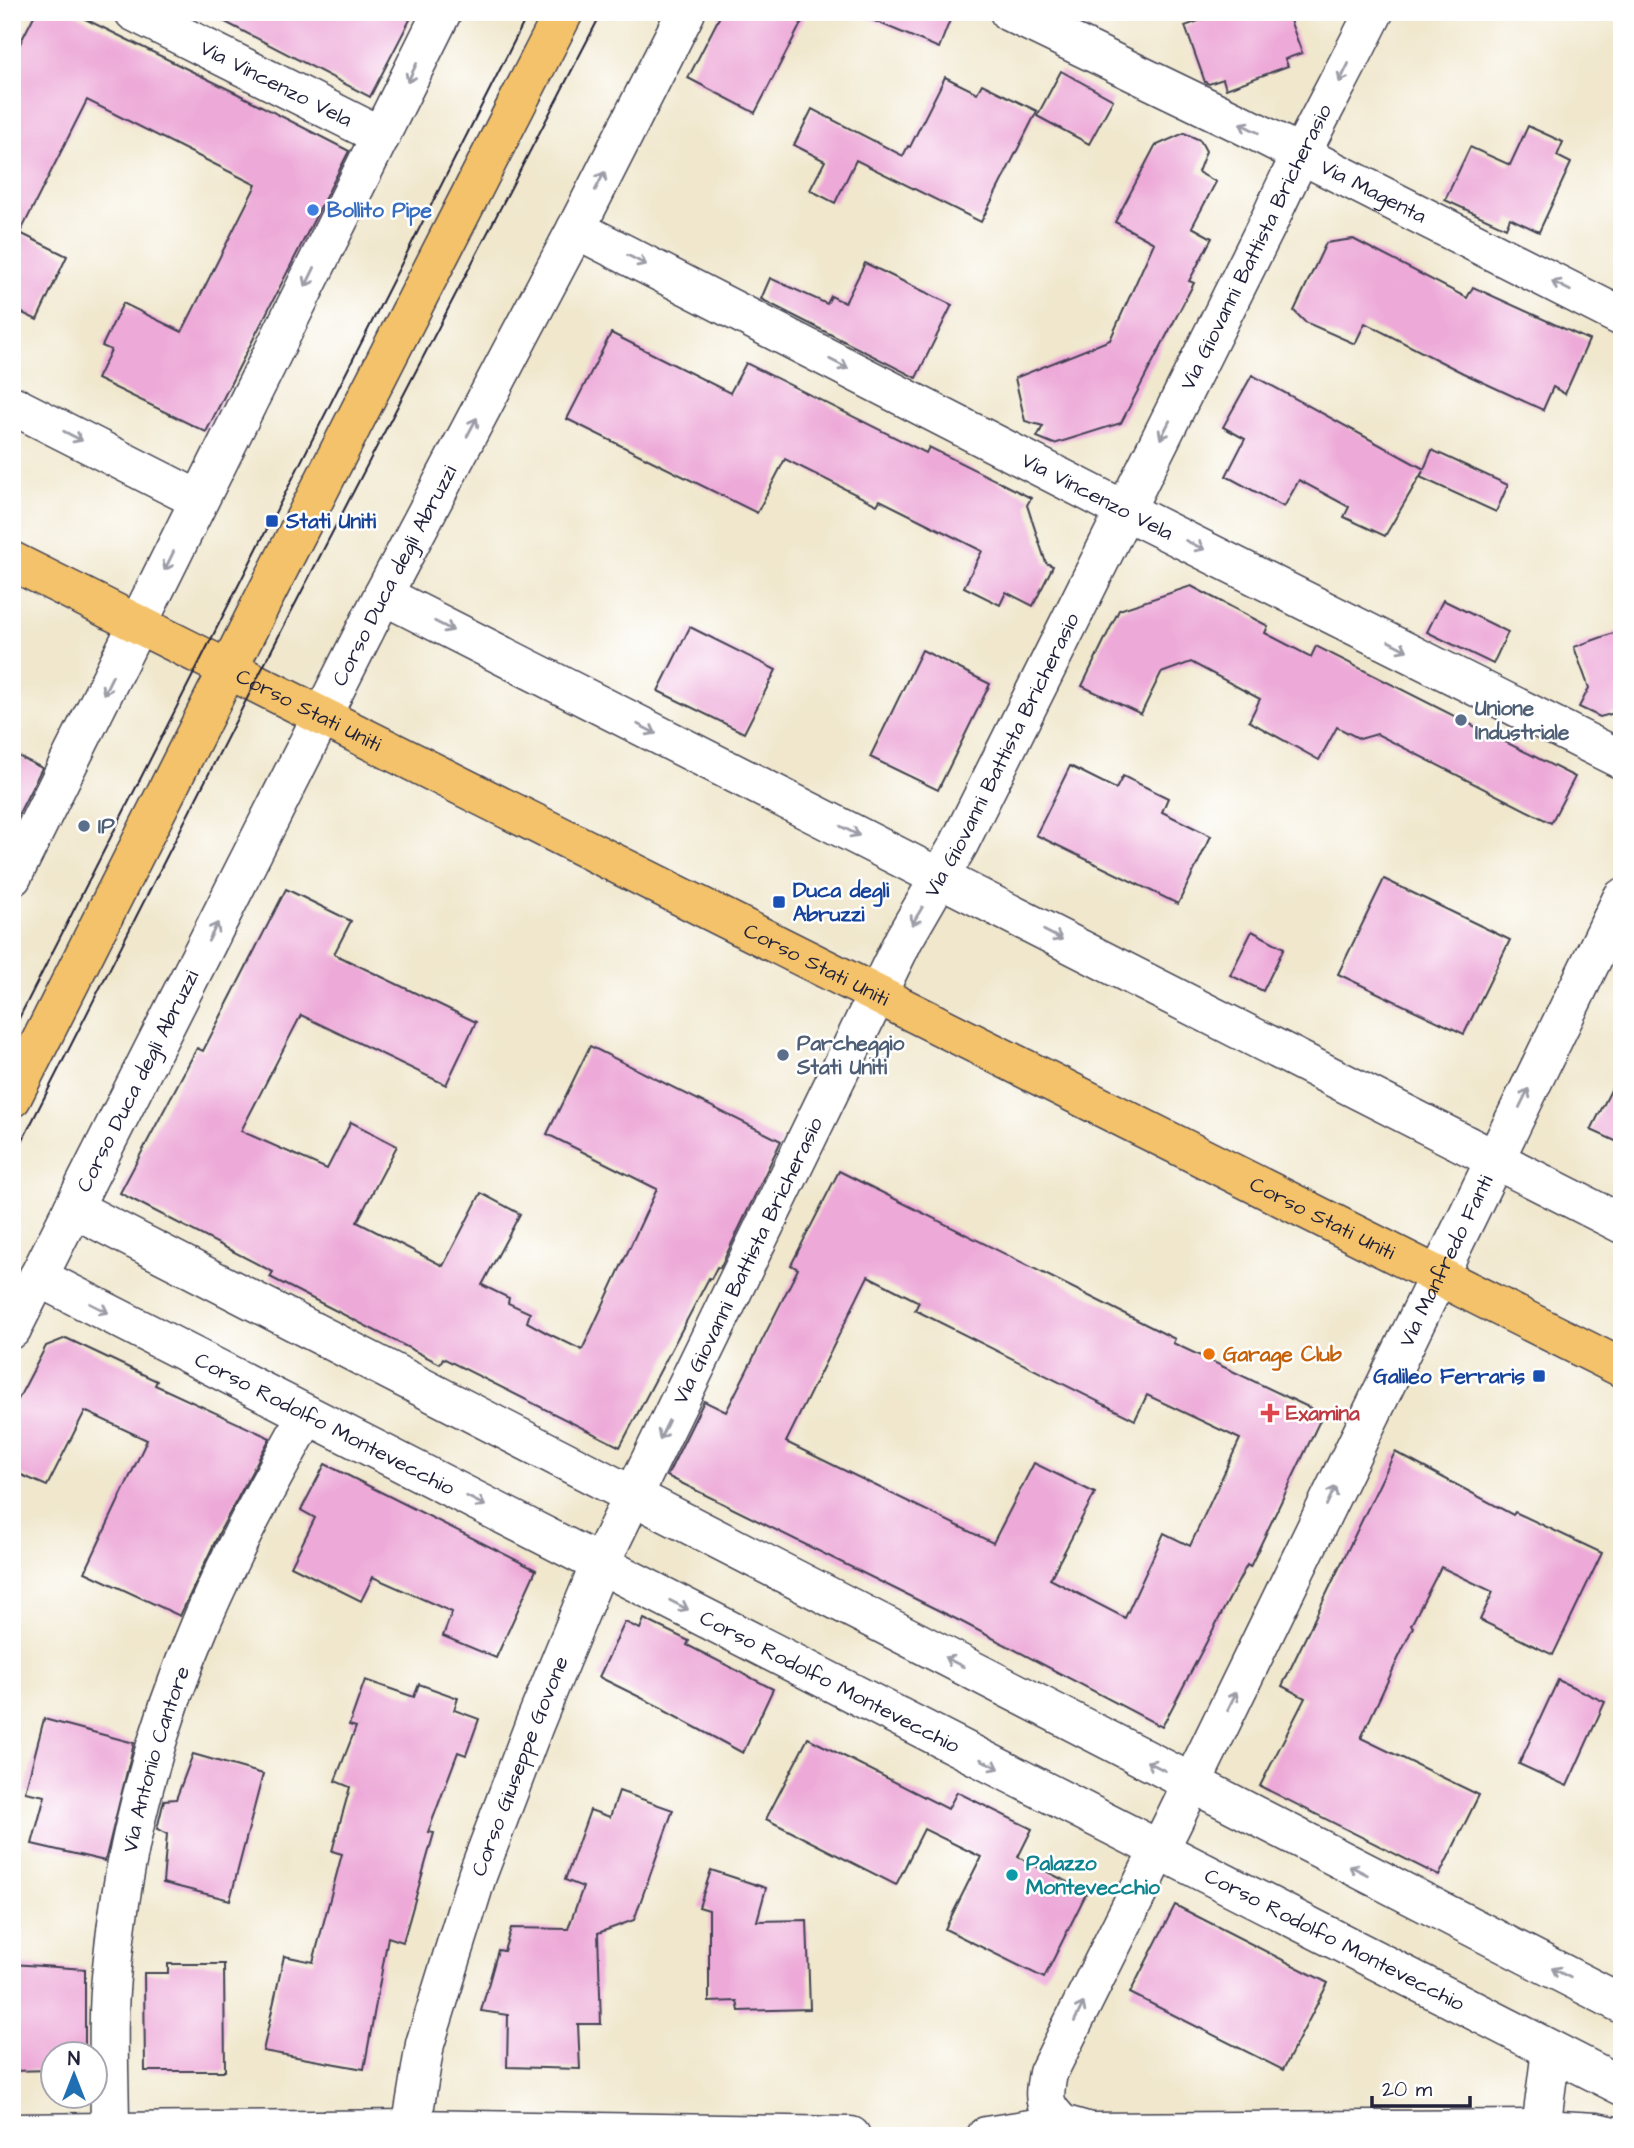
<svg xmlns="http://www.w3.org/2000/svg" width="1634" height="2148" font-family="'Architects Daughter',sans-serif">
	<style>
		.building { fill: #eda9d8; fill-rule: evenodd }
		.lines { fill: none; stroke-linecap: round; stroke-linejoin: round }
		.minor-casing { stroke: #414051; stroke-width: 41 }
		.major-casing { stroke: #414051; stroke-width: 41 }
		.minor { stroke: #fff; stroke-width: 38 }
		.major { stroke: #f4c26a; stroke-width: 38 }
		.tram { stroke: #22223b; stroke-width: 2 }
		.oneway { stroke: #9c9ca7 }
		.shop-dot { fill: #3f7fe0; stroke: #fff; stroke-width: 2.5 }
		.transit-dot { fill: #1a4fb4; stroke: #fff; stroke-width: 2.5 }
		.service-dot { fill: #5c6f8a; stroke: #fff; stroke-width: 2.5 }
		.food-dot { fill: #e8710a; stroke: #fff; stroke-width: 2.5 }
		.health-dot { fill: #e0444e; stroke: #fff; stroke-width: 2.5 }
		.culture-dot { fill: #0f9aa8; stroke: #fff; stroke-width: 2.5 }
		.labels { text-anchor: middle; dominant-baseline: central; stroke-width: 5; stroke-linejoin: round; paint-order: stroke }
		.street-label { font-size: 21px; fill: #22223b; stroke: #fff }
		.shop-label { font-size: 21px; font-weight: bold; fill: #366cbe; stroke: #fff; text-anchor: start }
		.transit-label { font-size: 21px; font-weight: bold; fill: #164399; stroke: #fff; text-anchor: start }
		.service-label { font-size: 21px; font-weight: bold; fill: #4e5e75; stroke: #fff; text-anchor: start }
		.food-label { font-size: 21px; font-weight: bold; fill: #c56008; stroke: #fff; text-anchor: start }
		.health-label { font-size: 21px; font-weight: bold; fill: #be3a42; stroke: #fff; text-anchor: start }
		.culture-label { font-size: 21px; font-weight: bold; fill: #0d838f; stroke: #fff; text-anchor: start }
	</style>
	<rect width="100%" height="100%" fill="#fff"/>
	<filter id="ink" filterUnits="userSpaceOnUse"><feTurbulence type="fractalNoise" baseFrequency=".0143" numOctaves="2"/><feDisplacementMap in="SourceGraphic" scale="14" xChannelSelector="R" yChannelSelector="G"/><feConvolveMatrix kernelMatrix="1 2 1 2 8 2 1 2 1" color-interpolation-filters="sRGB"/></filter>
	<filter id="wash" filterUnits="userSpaceOnUse"><feTurbulence type="fractalNoise" baseFrequency=".00686" numOctaves="4" result="noise"/><feDisplacementMap in="SourceGraphic" scale="28" xChannelSelector="R" yChannelSelector="G"/><feGaussianBlur stdDeviation="1.57" result="paint"/><feColorMatrix in="noise" values="0 0 0 0 0 0 0 0 0 0 0 0 0 0 0 0 0 1.4 0 .05"/><feComposite in="paint" operator="in"/></filter>
	<g filter="url(#wash)">
		<rect width="100%" height="100%" fill="#f0e7cc"/>
		<g id="blocks">
			<g class="building">
				<polygon points="36,12 71,12 236,93 349,151 206,432 97,379 111,350 102,346 123,303 182,332 256,185 87,100 20,233 67,256 37,320 12,308 12,59"/>
				<polygon points="206,12 414,12 370,97"/>
				<polygon points="722,12 807,12 755,113 688,78"/>
				<polygon points="853,12 930,12 950,20 939,48"/>
				<polygon points="1222,12 1287,12 1302,53 1285,59 1288,66 1226,89 1223,79 1209,84 1205,82 1185,26"/>
				<polygon points="1061,71 1113,100 1089,144 1037,116"/>
				<polygon points="945,77 977,93 982,84 1037,111 981,222 856,160 835,203 810,190 825,161 794,145 812,109 903,156 908,146 910,147"/>
				<polygon points="1528,126 1563,142 1557,156 1571,163 1539,232 1510,218 1506,228 1445,200 1470,147 1510,165"/>
				<polygon points="1184,133 1200,140 1206,151 1198,172 1216,182 1192,227 1212,238 1189,281 1194,283 1121,423 1054,444 1037,437 1043,426 1025,421 1015,378 1110,340 1154,243 1115,222 1155,146"/>
				<polygon points="1353,239 1467,298 1473,287 1589,340 1565,394 1553,387 1543,410 1463,373 1365,323 1355,344 1305,322 1294,311 1326,243"/>
				<polygon points="865,263 952,305 916,378 761,299 770,278 827,304 831,296 845,303"/>
				<polygon points="611,333 730,393 746,363 926,453 929,447 1031,498 1027,505 1046,563 1053,566 1033,606 1006,592 1000,605 964,587 982,551 880,500 877,505 785,459 757,513 567,419"/>
				<polygon points="1252,375 1424,469 1432,450 1508,485 1496,512 1420,477 1423,471 1385,536 1344,517 1349,507 1299,480 1284,507 1226,476 1245,439 1223,427"/>
				<polygon points="1191,586 1268,626 1265,633 1311,657 1316,646 1575,777 1551,823 1377,734 1360,739 1337,727 1319,760 1249,721 1260,699 1191,662 1161,673 1141,714 1082,686 1119,610"/>
				<polygon points="1443,600 1508,632 1493,664 1427,632"/>
				<polygon points="690,627 776,670 744,733 658,691"/>
				<polygon points="1622,630 1622,711 1600,717 1579,707 1589,688 1574,647"/>
				<polygon points="922,650 990,684 938,790 870,757"/>
				<polygon points="12,753 42,768 12,827"/>
				<polygon points="1070,766 1116,789 1123,776 1168,798 1162,812 1211,836 1178,904 1036,835"/>
				<polygon points="1384,879 1510,940 1464,1034 1338,974"/>
				<polygon points="286,889 351,921 334,954 476,1022 446,1085 301,1015 241,1131 327,1169 351,1122 397,1146 357,1222 443,1266 481,1193 520,1214 482,1285 509,1298 508,1303 530,1313 527,1322 547,1333 582,1350 657,1189 547,1134 590,1046 781,1141 720,1268 717,1267 711,1279 709,1278 620,1447 443,1358 440,1364 270,1277 273,1272 120,1193 197,1048 203,1051"/>
				<polygon points="1252,931 1284,948 1263,991 1230,975"/>
				<polygon points="1622,1068 1622,1144 1591,1130"/>
				<path d="M839,1171l336,168 -2,4 150,71 -73,153 -3,-2 -85,162 -200,-105 -295,-146 37,-75 22,11 72,-143 -7,-4zM868,1276l51,26 -4,8 220,110 12,-25 93,44 -50,107 -26,-13 -39,85 -75,-39 45,-86 -61,-30 -41,80 -207,-101z"/>
				<polygon points="66,1338 157,1381 155,1385 270,1438 220,1531 180,1616 85,1572 147,1440 85,1411 47,1486 12,1471 12,1411 46,1346"/>
				<polygon points="1395,1452 1513,1515 1515,1512 1602,1553 1553,1655 1480,1620 1493,1592 1441,1567 1411,1625 1413,1627 1361,1738 1479,1795 1439,1876 1260,1786 1305,1698 1282,1686"/>
				<polygon points="325,1464 536,1570 496,1658 443,1636 452,1612 373,1577 361,1601 291,1566 315,1518 301,1510"/>
				<polygon points="644,1619 689,1641 687,1645 773,1689 743,1753 665,1711 664,1709 599,1677 625,1622 640,1629"/>
				<polygon points="365,1680 414,1697 419,1684 458,1698 454,1710 479,1719 466,1755 458,1752 428,1832 434,1833 403,1942 388,1937 364,2069 263,2051 284,1956 313,1962 342,1854 332,1851 350,1787 335,1781 356,1727 349,1725"/>
				<polygon points="1558,1680 1605,1702 1567,1786 1519,1764"/>
				<polygon points="44,1719 134,1743 105,1861 32,1844 45,1796 25,1792"/>
				<polygon points="808,1738 948,1809 957,1792 1032,1829 1018,1857 1087,1892 1044,1978 945,1929 981,1857 924,1829 896,1885 766,1819"/>
				<polygon points="193,1754 263,1774 230,1900 163,1883 167,1834 157,1829 164,1800 176,1799"/>
				<polygon points="619,1791 673,1810 634,1920 598,1933 601,2024 578,2024 580,2069 507,2067 508,2015 481,2011 498,1950 504,1951 511,1928 568,1929 583,1887 565,1880 590,1810 610,1817"/>
				<polygon points="711,1870 766,1888 757,1921 807,1920 810,2009 739,2011 737,2001 709,2002 709,1910 699,1907"/>
				<polygon points="1175,1905 1328,1983 1283,2070 1130,1993"/>
				<polygon points="12,1964 85,1969 85,2054 52,2054 52,2070 12,2071"/>
				<polygon points="168,1964 224,1964 225,2071 145,2071 144,1973 168,1973"/>
			</g>
		</g>
	</g>
	<g filter="url(#ink)">
		<use href="#blocks" fill-opacity="0" stroke="#414051" stroke-width="2"/>
		<g class="lines">
			<defs>
				<g id="minor">
					<path id="s1" d="M134,12l247,124"/>
					<path id="s2" d="M1009,12l226,109 387,196"/>
					<path id="s3" d="M576,229l550,282 496,249"/>
					<polyline points="12,405 199,500"/>
					<polyline points="383,595 1622,1224"/>
					<polyline points="12,877 442,12"/>
					<polyline points="73,1208 1622,2004"/>
					<path id="s4" d="M38,1277l1584,809"/>
					<path id="s5" d="M12,1329l371,-734 193,-366 110,-217"/>
					<path id="s6" d="M1062,2124c-19,-19 -19,-24 -14,-51l126,-253 448,-922"/>
					<polyline points="1541,2129 1551,2050"/>
					<path id="s7" d="M110,2132c0,-54 -4,-111 2,-165 11,-119 43,-238 91,-349 30,-70 67,-136 104,-203"/>
					<polyline points="12,2133 411,2129 851,2136"/>
					<path id="s8" d="M410,2136l15,-92 52,-168 57,-151 66,-161 304,-625 55,-95 312,-627c31,-70 69,-136 103,-205"/>
					<polyline points="986,2136 1062,2124 1090,2132 1541,2129 1596,2132 1615,2136"/>
				</g>
				<g id="major">
					<path id="s9" d="M12,561l1610,807"/>
					<polyline points="12,1098 263,600 564,12"/>
				</g>
			</defs>
			<use href="#minor" class="minor-casing"/>
			<use href="#major" class="major-casing"/>
			<use href="#minor" class="minor"/>
			<use href="#major" class="major"/>
			<g class="tram">
				<polyline points="12,1032 529,12"/>
				<polyline points="12,1161 290,614 602,12"/>
			</g>
		</g>
		<defs><path id="oneway-shaft" d="M-6 0H5M1.5-3L5.5 0L1.5 3" fill="none" stroke-width="1.6" stroke-linecap="round" stroke-linejoin="round" transform="scale(1.75)"/></defs>
		<g class="oneway">
			<use href="#oneway-shaft" transform="translate(412 73) rotate(116)"/>
			<use href="#oneway-shaft" transform="translate(1344 73) rotate(116)"/>
			<use href="#oneway-shaft" transform="translate(1249 128) rotate(-153)"/>
			<use href="#oneway-shaft" transform="translate(600 181) rotate(-63)"/>
			<use href="#oneway-shaft" transform="translate(637 260) rotate(27)"/>
			<use href="#oneway-shaft" transform="translate(310 277) rotate(116)"/>
			<use href="#oneway-shaft" transform="translate(1561 286) rotate(-153)"/>
			<use href="#oneway-shaft" transform="translate(839 364) rotate(27)"/>
			<use href="#oneway-shaft" transform="translate(472 427) rotate(-62)"/>
			<use href="#oneway-shaft" transform="translate(1165 430) rotate(117)"/>
			<use href="#oneway-shaft" transform="translate(73 436) rotate(27)"/>
			<use href="#oneway-shaft" transform="translate(1195 545) rotate(26)"/>
			<use href="#oneway-shaft" transform="translate(169 561) rotate(116)"/>
			<use href="#oneway-shaft" transform="translate(444 626) rotate(27)"/>
			<use href="#oneway-shaft" transform="translate(1398 646) rotate(27)"/>
			<use href="#oneway-shaft" transform="translate(108 685) rotate(116)"/>
			<use href="#oneway-shaft" transform="translate(647 729) rotate(27)"/>
			<use href="#oneway-shaft" transform="translate(850 831) rotate(27)"/>
			<use href="#oneway-shaft" transform="translate(917 916) rotate(121)"/>
			<use href="#oneway-shaft" transform="translate(213 932) rotate(-63)"/>
			<use href="#oneway-shaft" transform="translate(1053 935) rotate(27)"/>
			<use href="#oneway-shaft" transform="translate(1524 1098) rotate(-64)"/>
			<use href="#oneway-shaft" transform="translate(99 1308) rotate(27)"/>
			<use href="#oneway-shaft" transform="translate(664 1430) rotate(116)"/>
			<use href="#oneway-shaft" transform="translate(1331 1496) rotate(-64)"/>
			<use href="#oneway-shaft" transform="translate(476 1501) rotate(27)"/>
			<use href="#oneway-shaft" transform="translate(679 1605) rotate(27)"/>
			<use href="#oneway-shaft" transform="translate(954 1662) rotate(-153)"/>
			<use href="#oneway-shaft" transform="translate(1232 1701) rotate(-64)"/>
			<use href="#oneway-shaft" transform="translate(990 1764) rotate(27)"/>
			<use href="#oneway-shaft" transform="translate(1156 1766) rotate(-153)"/>
			<use href="#oneway-shaft" transform="translate(1358 1870) rotate(-153)"/>
			<use href="#oneway-shaft" transform="translate(1561 1973) rotate(-153)"/>
			<use href="#oneway-shaft" transform="translate(1079 2012) rotate(-64)"/>
		</g>
	</g>
	<circle class="shop-dot" cx="313" cy="210" r="7"/>
	<g class="transit-dot">
		<rect x="265" y="514" width="14" height="14" rx="3.5"/>
		<rect x="772" y="895" width="14" height="14" rx="3.5"/>
		<rect x="1532" y="1369" width="14" height="14" rx="3.5"/>
	</g>
	<g class="service-dot">
		<circle cx="1461" cy="720" r="7"/>
		<circle cx="84" cy="826" r="7"/>
		<circle cx="783" cy="1055" r="7"/>
	</g>
	<circle class="food-dot" cx="1209" cy="1354" r="7"/>
	<path class="health-dot" d="M1266.5 1402.5h7v7h7v7h-7v7h-7v-7h-7v-7h7z"/>
	<circle class="culture-dot" cx="1012" cy="1875" r="7"/>
	<g class="labels">
		<g class="street-label">
			<text stroke="none"><textPath href="#s1" startOffset="159">Via Vincenzo Vela</textPath></text>
			<text stroke="none"><textPath href="#s2" startOffset="406">Via Magenta</textPath></text>
			<text stroke="none"><textPath href="#s8" startOffset="2076">Via Giovanni Battista Bricherasio</textPath></text>
			<text stroke="none"><textPath href="#s3" startOffset="586">Via Vincenzo Vela</textPath></text>
			<text stroke="none"><textPath href="#s5" startOffset="845">Corso Duca degli Abruzzi</textPath></text>
			<text stroke="none"><textPath href="#s9" startOffset="332">Corso Stati Uniti</textPath></text>
			<text stroke="none"><textPath href="#s8" startOffset="1508">Via Giovanni Battista Bricherasio</textPath></text>
			<text stroke="none"><textPath href="#s9" startOffset="900">Corso Stati Uniti</textPath></text>
			<text stroke="none"><textPath href="#s5" startOffset="278">Corso Duca degli Abruzzi</textPath></text>
			<text stroke="none"><textPath href="#s9" startOffset="1466">Corso Stati Uniti</textPath></text>
			<text stroke="none"><textPath href="#s8" startOffset="942">Via Giovanni Battista Bricherasio</textPath></text>
			<text stroke="none"><textPath href="#s6" startOffset="961">Via Manfredo Fanti</textPath></text>
			<text stroke="none"><textPath href="#s4" startOffset="322">Corso Rodolfo Montevecchio</textPath></text>
			<text stroke="none"><textPath href="#s4" startOffset="889">Corso Rodolfo Montevecchio</textPath></text>
			<text stroke="none"><textPath href="#s7" startOffset="378">Via Antonio Cantore</textPath></text>
			<text stroke="none"><textPath href="#s8" startOffset="387">Corso Giuseppe Govone</textPath></text>
			<text stroke="none"><textPath href="#s4" startOffset="1456">Corso Rodolfo Montevecchio</textPath></text>
		</g>
		<g class="shop-label">
			<text x="327" y="210">Bollito Pipe</text>
		</g>
		<g class="transit-label">
			<text x="286" y="521">Stati Uniti</text>
			<text x="793" y="890">Duca degli<tspan x="793" dy="24">Abruzzi</tspan></text>
			<text x="1525" y="1376" text-anchor="end">Galileo Ferraris</text>
		</g>
		<g class="service-label">
			<text x="1475" y="708">Unione<tspan x="1475" dy="24">Industriale</tspan></text>
			<text x="98" y="826">IP</text>
			<text x="797" y="1043">Parcheggio<tspan x="797" dy="24">Stati Uniti</tspan></text>
		</g>
		<g class="food-label">
			<text x="1223" y="1354">Garage Club</text>
		</g>
		<g class="health-label">
			<text x="1286" y="1413">Examina</text>
		</g>
		<g class="culture-label">
			<text x="1026" y="1863">Palazzo<tspan x="1026" dy="24">Montevecchio</tspan></text>
		</g>
	</g>
	<rect width="1634" height="2148" fill="none" stroke="#fff" stroke-width="42"/>
	<g transform="translate(74 2075)"><circle r="33" fill="#ffffff" stroke="#a7a7b1" stroke-width="2"/>
	<path d="M0-5L12 26L0 18L-12 26Z" fill="#1f6fb2"/>
	<text y="-10" font-size="19" font-weight="bold" text-anchor="middle" fill="#22223b">N</text>
	</g>
	<path d="M1372 2096v10h98v-10" fill="none" stroke="#22223b" stroke-width="3.5"/>
	<text x="1382" y="2096" font-size="21" fill="#22223b" stroke="#ffffff" stroke-width="5" paint-order="stroke">20 m</text>
</svg>
